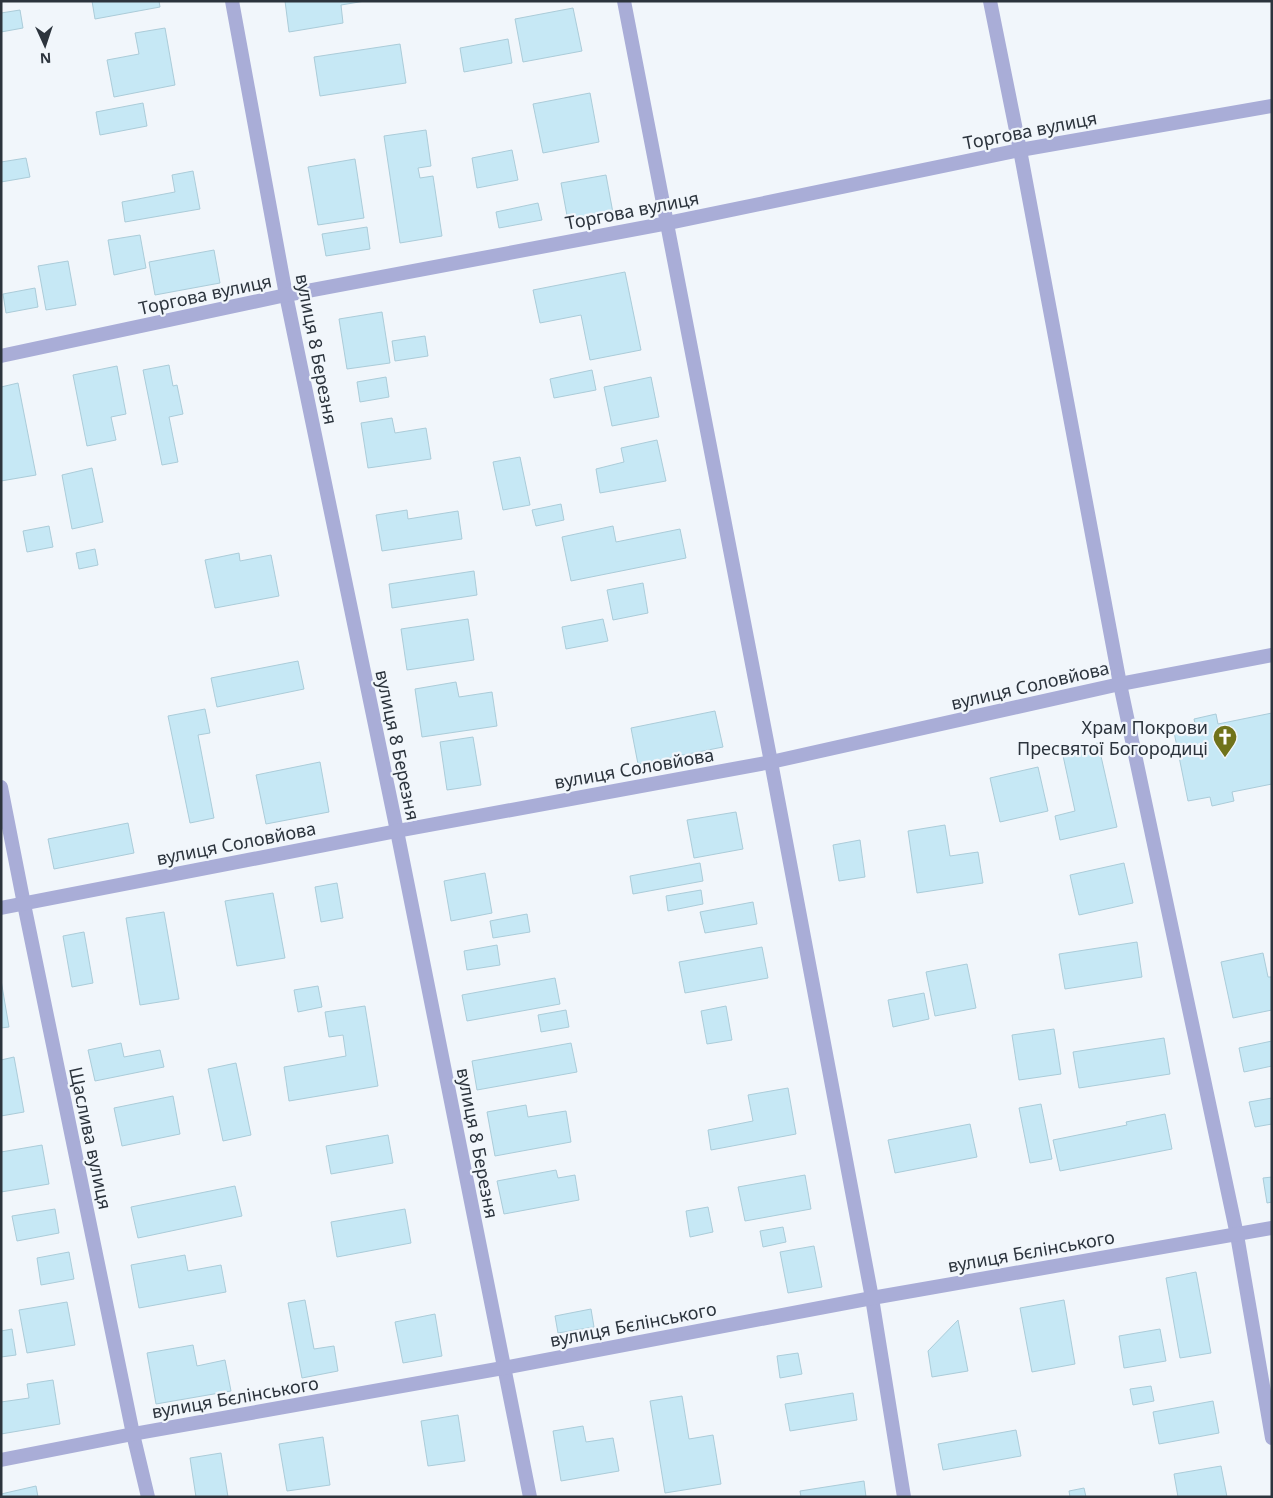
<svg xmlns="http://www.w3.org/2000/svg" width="1273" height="1498" font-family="'Noto Sans',sans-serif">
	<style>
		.building { fill: #c6e8f5; stroke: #abccd9 }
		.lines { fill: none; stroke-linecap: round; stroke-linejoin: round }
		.minor { stroke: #a9add7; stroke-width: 14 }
		.labels { text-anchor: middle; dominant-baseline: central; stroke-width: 4.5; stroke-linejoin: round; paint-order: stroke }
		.street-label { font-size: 18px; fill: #2c343d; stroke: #f1f6fb }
		.poi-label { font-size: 18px; fill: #2c343d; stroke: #f1f6fb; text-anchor: end }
	</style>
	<rect width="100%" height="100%" fill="#f1f6fb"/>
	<g class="building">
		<polygon points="92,1 159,1 160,7 95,19"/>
		<polygon points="285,1 365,1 341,5 343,23 289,32"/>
		<polygon points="573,8 582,51 523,62 515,19"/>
		<polygon points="20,10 23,28 1,32 1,13"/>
		<polygon points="165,28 175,85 114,97 107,60 139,54 135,33"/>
		<polygon points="508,39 512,63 464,72 460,48"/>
		<polygon points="400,44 406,83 320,96 314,57"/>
		<polygon points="590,93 599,142 543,153 533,104"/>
		<polygon points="143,103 147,126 100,135 96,112"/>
		<polygon points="426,130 431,166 418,168 420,178 433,176 442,236 400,243 384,136"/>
		<polygon points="512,150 518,180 477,188 472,158"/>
		<polygon points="26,158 30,177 1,182 1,162"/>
		<polygon points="355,159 364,218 318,225 308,167"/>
		<polygon points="193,171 200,209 125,222 122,202 175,192 172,175"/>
		<polygon points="606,175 613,213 568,221 561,183"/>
		<polygon points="538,203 542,220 499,228 496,212"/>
		<polygon points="367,227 370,249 326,256 322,234"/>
		<polygon points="140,235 146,268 114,275 108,240"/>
		<polygon points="214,250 220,283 155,295 149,262"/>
		<polygon points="68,261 76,305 46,310 38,266"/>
		<polygon points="625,272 641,350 590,360 581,315 540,323 533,290"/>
		<polygon points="35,288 38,307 6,313 3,294"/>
		<polygon points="382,312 390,363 347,369 339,319"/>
		<polygon points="425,336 428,356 395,361 392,341"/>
		<polygon points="169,365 173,386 177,385 183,414 169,417 178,462 162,465 143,370"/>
		<polygon points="117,366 126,414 111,417 116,440 87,446 73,375"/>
		<polygon points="592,370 596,390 554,398 550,379"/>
		<polygon points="386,377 389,397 360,402 357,382"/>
		<polygon points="651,377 659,417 612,426 604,387"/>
		<polygon points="18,383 36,475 1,481 1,387"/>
		<polygon points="392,418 395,433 426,428 431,459 368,468 361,423"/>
		<polygon points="657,440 666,481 600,493 596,469 624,462 621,448"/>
		<polygon points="520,457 530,505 503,510 493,462"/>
		<polygon points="92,468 103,522 72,529 62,475"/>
		<polygon points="561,504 564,520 536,526 532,510"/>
		<polygon points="407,510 408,519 458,511 462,539 382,551 376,515"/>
		<polygon points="49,526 53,547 27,552 23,531"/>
		<polygon points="613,526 616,542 680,529 686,558 571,581 562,537"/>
		<polygon points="95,549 98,565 79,569 76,553"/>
		<polygon points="239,553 240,561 271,555 279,596 215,608 205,560"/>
		<polygon points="474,571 477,595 392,608 389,584"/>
		<polygon points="643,583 648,613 613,620 607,590"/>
		<polygon points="468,619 474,660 407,670 401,629"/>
		<polygon points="603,619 608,641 566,649 562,627"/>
		<polygon points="298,661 304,689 217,707 211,678"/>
		<polygon points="456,682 459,697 492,692 497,726 422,737 415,689"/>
		<polygon points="205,709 210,733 198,735 214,818 190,823 168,716"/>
		<polygon points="715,711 723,747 638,764 631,728"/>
		<polygon points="1272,713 1272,784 1232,792 1234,801 1212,806 1210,797 1188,801 1174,732 1196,728 1194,719 1216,714 1218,724"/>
		<polygon points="473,737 481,785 447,790 440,742"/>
		<polygon points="1098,743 1117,827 1060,840 1055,816 1075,811 1062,751"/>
		<polygon points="320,762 329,812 266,824 256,775"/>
		<polygon points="1038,767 1048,811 1000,822 990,778"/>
		<polygon points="736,812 743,849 694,858 687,820"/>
		<polygon points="128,823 134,853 54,869 48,839"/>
		<polygon points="945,825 950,856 978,852 983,883 917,893 908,831"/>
		<polygon points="860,840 865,877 839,881 833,845"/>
		<polygon points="700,863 703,881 633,894 630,876"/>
		<polygon points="1124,863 1133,903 1079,915 1070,875"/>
		<polygon points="485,873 492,913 451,921 444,881"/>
		<polygon points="337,883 343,918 321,922 315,887"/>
		<polygon points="701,890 703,904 668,911 666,896"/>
		<polygon points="273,893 285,958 237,966 225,901"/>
		<polygon points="753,902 757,924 705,933 700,912"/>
		<polygon points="164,912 179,999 140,1005 126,918"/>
		<polygon points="527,914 530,932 493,938 490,921"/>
		<polygon points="84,932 93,983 72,987 63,936"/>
		<polygon points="1137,942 1142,977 1065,989 1059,954"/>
		<polygon points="497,945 500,965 467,970 464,951"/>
		<polygon points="762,947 768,978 685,993 679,962"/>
		<polygon points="1263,953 1268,977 1272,977 1272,1010 1233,1018 1221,962"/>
		<polygon points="967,964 976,1008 935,1016 926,972"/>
		<polygon points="555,978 560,1004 467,1021 462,995"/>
		<polygon points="1,980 9,1027 1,1028"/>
		<polygon points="318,986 322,1007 298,1012 294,990"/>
		<polygon points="924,993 929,1019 893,1027 888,1000"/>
		<polygon points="365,1006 378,1086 289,1101 284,1067 346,1056 343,1035 329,1037 325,1012"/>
		<polygon points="726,1006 732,1040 707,1044 701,1011"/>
		<polygon points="566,1010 569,1027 541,1032 538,1015"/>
		<polygon points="1054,1029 1061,1074 1019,1080 1012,1035"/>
		<polygon points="1164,1038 1170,1074 1079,1088 1073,1052"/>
		<polygon points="1272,1041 1272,1066 1244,1072 1239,1048"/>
		<polygon points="121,1043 124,1057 160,1050 164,1067 95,1081 88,1050"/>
		<polygon points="571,1043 577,1072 477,1090 472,1061"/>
		<polygon points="14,1057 24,1112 1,1116 1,1060"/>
		<polygon points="236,1063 251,1135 223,1141 208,1069"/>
		<polygon points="788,1088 796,1134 711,1150 708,1130 753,1121 748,1095"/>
		<polygon points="173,1096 180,1134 122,1146 114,1108"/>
		<polygon points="1272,1098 1272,1124 1255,1127 1249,1102"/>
		<polygon points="1041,1104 1052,1159 1030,1163 1019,1108"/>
		<polygon points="526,1105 528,1117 566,1111 571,1142 495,1156 487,1112"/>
		<polygon points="1165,1114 1172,1149 1060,1171 1053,1140 1127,1125 1126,1122"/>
		<polygon points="970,1124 977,1157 895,1173 888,1140"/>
		<polygon points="388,1135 393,1163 331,1174 326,1146"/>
		<polygon points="42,1145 49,1184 1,1192 1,1152"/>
		<polygon points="556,1170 558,1178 575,1175 579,1200 504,1214 497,1181"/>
		<polygon points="805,1175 811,1209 745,1221 738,1187"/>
		<polygon points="1272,1177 1272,1202 1267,1203 1263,1178"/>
		<polygon points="235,1186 242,1216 138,1238 131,1207"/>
		<polygon points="708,1207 713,1232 690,1237 686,1211"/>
		<polygon points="55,1209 59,1233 17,1241 12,1216"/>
		<polygon points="405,1209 411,1243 337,1257 331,1222"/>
		<polygon points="783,1227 786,1242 763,1247 760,1231"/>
		<polygon points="814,1246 822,1287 788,1293 780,1252"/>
		<polygon points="69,1252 74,1279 41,1285 37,1258"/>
		<polygon points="185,1255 188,1271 221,1265 226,1292 139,1308 131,1265"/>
		<polygon points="1196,1272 1211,1353 1180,1358 1166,1278"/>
		<polygon points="305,1300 314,1349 334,1346 338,1371 302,1378 288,1303"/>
		<polygon points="1064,1300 1075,1364 1032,1372 1020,1308"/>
		<polygon points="67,1302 75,1345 27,1353 19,1310"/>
		<polygon points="591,1309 594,1327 558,1333 555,1316"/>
		<polygon points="435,1314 442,1356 403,1363 395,1322"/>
		<polygon points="958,1320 968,1371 932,1377 928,1351"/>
		<polygon points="12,1329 16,1355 1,1357 1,1331"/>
		<polygon points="1160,1329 1166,1361 1124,1368 1119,1336"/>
		<polygon points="193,1345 197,1366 225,1360 231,1391 156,1404 147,1353"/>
		<polygon points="798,1353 802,1374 780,1378 777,1356"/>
		<polygon points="53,1380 60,1424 1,1434 1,1402 29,1398 27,1384"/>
		<polygon points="1151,1386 1154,1401 1133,1405 1130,1389"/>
		<polygon points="853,1393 857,1420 790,1431 785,1404"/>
		<polygon points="682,1396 689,1439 713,1435 721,1484 665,1493 650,1401"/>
		<polygon points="1213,1401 1219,1433 1159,1444 1153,1412"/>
		<polygon points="458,1415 465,1461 428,1466 421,1421"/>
		<polygon points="583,1426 586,1442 613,1438 619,1471 561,1481 553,1431"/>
		<polygon points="1016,1430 1021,1456 943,1470 938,1444"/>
		<polygon points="323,1437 330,1485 287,1491 279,1444"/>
		<polygon points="221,1453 228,1497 196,1497 190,1458"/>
		<polygon points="1221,1466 1227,1497 1178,1497 1174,1474"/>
		<polygon points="864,1481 866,1497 801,1497 800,1491"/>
		<polygon points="36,1486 38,1497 1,1497 1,1494"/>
		<polygon points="1084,1488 1086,1497 1070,1497 1069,1491"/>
	</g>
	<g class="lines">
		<g class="minor">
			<polyline points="232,1 286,295 397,831 530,1497"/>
			<polyline points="624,1 771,762 872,1298 904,1497"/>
			<polyline points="990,1 1020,150 1120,684 1237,1235 1272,1438"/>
			<polyline points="1,356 286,295 668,223 1020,150 1272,106"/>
			<polyline points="1,787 24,904 133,1434 148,1497"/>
			<polyline points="1,908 397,831 771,762 1120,684 1272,655"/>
			<polyline points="1,1460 133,1434 503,1368 872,1298 1272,1228"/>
		</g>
	</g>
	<defs>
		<symbol id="church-pin" viewBox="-11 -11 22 30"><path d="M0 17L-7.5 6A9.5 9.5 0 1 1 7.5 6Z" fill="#70731a" stroke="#f1f6fb"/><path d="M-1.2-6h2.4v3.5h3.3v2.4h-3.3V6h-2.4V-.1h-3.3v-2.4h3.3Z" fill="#fff"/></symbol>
	</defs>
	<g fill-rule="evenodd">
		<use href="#church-pin" x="1211" y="723" width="28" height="38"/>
	</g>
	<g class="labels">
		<g class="street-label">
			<text transform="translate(1030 130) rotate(-11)">Торгова вулиця</text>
			<text transform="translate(632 210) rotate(-11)">Торгова вулиця</text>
			<text transform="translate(205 294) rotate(-12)">Торгова вулиця</text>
			<text transform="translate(317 349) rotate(79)">вулиця 8 Березня</text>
			<text transform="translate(1030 685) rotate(-13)">вулиця Соловйова</text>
			<text transform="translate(398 745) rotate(78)">вулиця 8 Березня</text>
			<text transform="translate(634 768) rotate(-10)">вулиця Соловйова</text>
			<text transform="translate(236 843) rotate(-11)">вулиця Соловйова</text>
			<text transform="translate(91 1138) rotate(78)">Щаслива вулиця</text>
			<text transform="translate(478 1143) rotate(79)">вулиця 8 Березня</text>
			<text transform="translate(1031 1251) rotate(-10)">вулиця Бєлінського</text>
			<text transform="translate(633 1324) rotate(-11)">вулиця Бєлінського</text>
			<text transform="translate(235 1397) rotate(-10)">вулиця Бєлінського</text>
		</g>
		<g class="poi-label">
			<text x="1208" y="727">Храм Покрови<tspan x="1208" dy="21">Пресвятої Богородиці</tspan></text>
		</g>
	</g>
	<rect width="1273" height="1498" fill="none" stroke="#2c343d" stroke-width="5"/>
	<g transform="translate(45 45) rotate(177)" stroke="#f1f6fb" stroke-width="4" paint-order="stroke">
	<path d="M0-4L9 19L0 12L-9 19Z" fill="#2c343d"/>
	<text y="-8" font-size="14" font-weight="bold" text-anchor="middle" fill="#2c343d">N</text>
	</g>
</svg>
